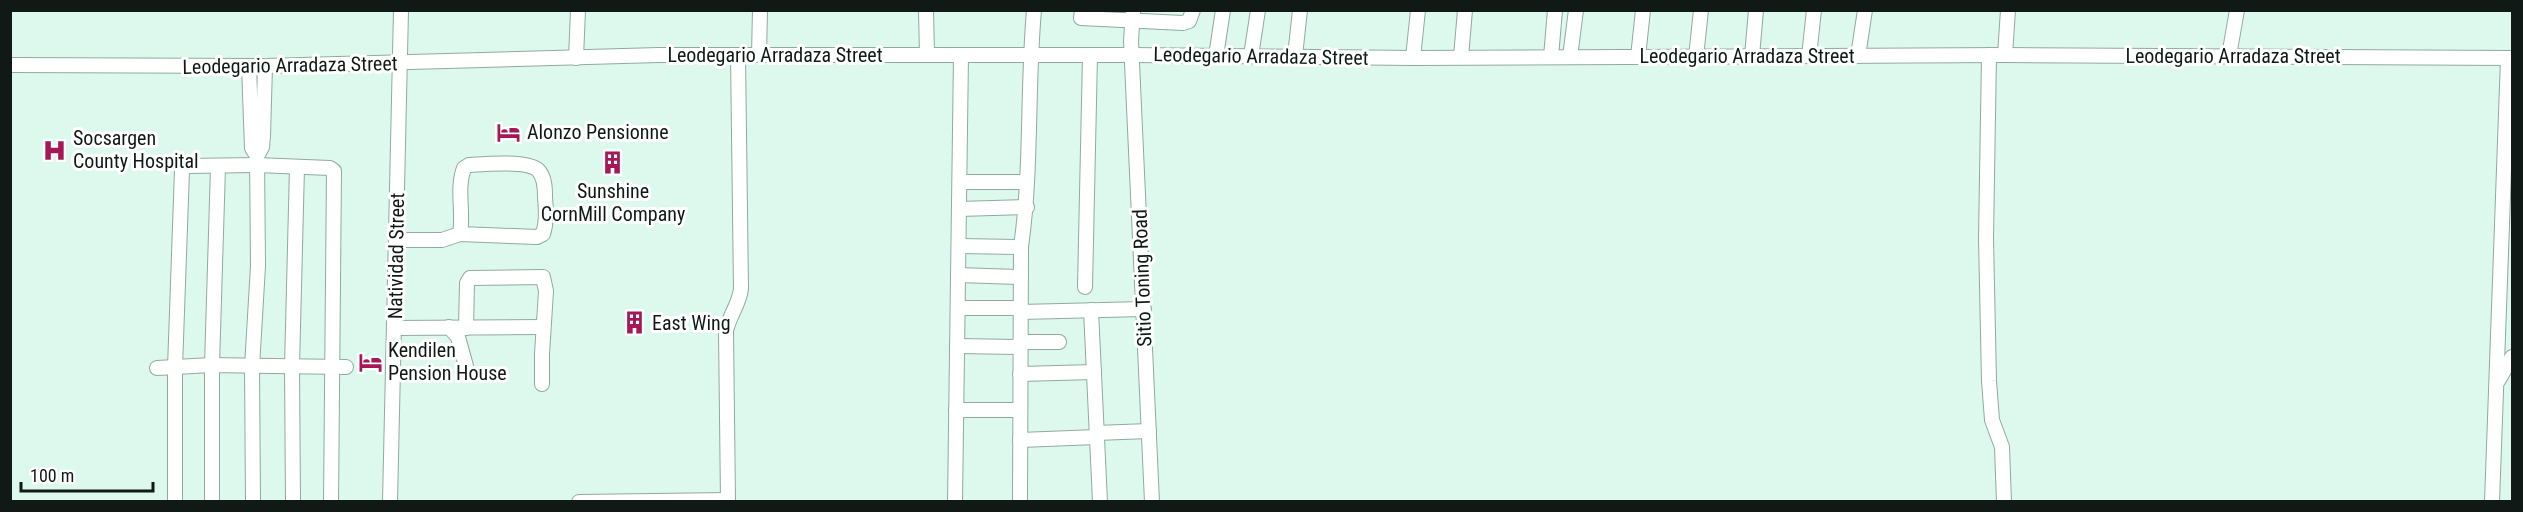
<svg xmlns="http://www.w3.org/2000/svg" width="2523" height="512" font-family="'Roboto Condensed',sans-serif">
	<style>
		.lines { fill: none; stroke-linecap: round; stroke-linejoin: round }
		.minor-casing { stroke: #90aa9f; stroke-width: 16 }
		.minor { stroke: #fff; stroke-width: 14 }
		.labels { text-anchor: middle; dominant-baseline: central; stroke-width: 6; stroke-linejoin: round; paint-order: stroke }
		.street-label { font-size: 20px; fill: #101916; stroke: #fff }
		.poi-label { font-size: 20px; fill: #101916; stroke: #fff; text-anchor: start }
	</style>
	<rect width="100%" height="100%" fill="#ddf9ee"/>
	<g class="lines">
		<defs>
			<g id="minor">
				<polyline points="926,10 927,55"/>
				<polyline points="1082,10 1081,18 1183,23 1189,21 1193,10"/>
				<polyline points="1133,10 1131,41 1152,502"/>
				<polyline points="759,55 760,10"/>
				<polyline points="1989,55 1986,238 1989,381 1992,420 2002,447 2004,502"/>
				<polyline points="2005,55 2008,10"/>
				<polyline points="1216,56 1223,10"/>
				<polyline points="1251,56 1258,10"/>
				<polyline points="1295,56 1300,10"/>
				<polyline points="1752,56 1756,10"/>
				<polyline points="1809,56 1814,10"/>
				<polyline points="1858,56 1865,10"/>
				<polyline points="2229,56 2237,10"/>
				<polyline points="1461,57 1465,10"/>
				<polyline points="1551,57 1555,10"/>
				<polyline points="1570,57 1576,10"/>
				<polyline points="1638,57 1643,10"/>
				<polyline points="1696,57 1701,10"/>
				<polyline points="576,58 578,10"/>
				<polyline points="1413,58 1418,10"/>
				<polyline points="10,65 265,66 659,55 1133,55 1413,58 2005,55 2512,58"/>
				<polyline points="249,66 252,148 257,156"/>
				<polyline points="960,182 1027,182"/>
				<polyline points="959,209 1027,207"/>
				<path d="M397,240h45l18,-6 77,3 6,-3c4,-12 3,-24 2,-37 0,-8 0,-20 -7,-27 -11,-10 -54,-6 -69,-5l-5,3c-8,21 0,44 -4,66"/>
				<polyline points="959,246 1021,247"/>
				<polyline points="958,275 1021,277"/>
				<polyline points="1085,287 1090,55"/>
				<polyline points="958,308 1021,308"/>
				<polyline points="1091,310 1100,502"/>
				<polyline points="1020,312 1144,309"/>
				<polyline points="449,327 458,337 466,366"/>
				<polyline points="394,328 543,327"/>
				<polyline points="466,328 467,283 470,278 543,277 546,291 542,354 542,384"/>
				<polyline points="1020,342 1059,342"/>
				<polyline points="957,346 1020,347"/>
				<polyline points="157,368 212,365 346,367"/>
				<polyline points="1020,374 1094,372"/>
				<polyline points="2498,381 2512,357"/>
				<polyline points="956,410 1020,410"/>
				<polyline points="1096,433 1149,431"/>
				<polyline points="1020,440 1097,437"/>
				<polyline points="175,502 175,368 182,170 187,166 257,165 330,168 334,171 331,502"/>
				<polyline points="212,502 212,365 218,167"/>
				<polyline points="253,502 252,367 258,266 257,156 262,147 263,136 265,66"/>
				<polyline points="293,502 292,367 297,167"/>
				<polyline points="390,502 401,10"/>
				<polyline points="579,502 728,500"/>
				<path d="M728,502l-2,-171c3,-15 13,-26 15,-42l-3,-234"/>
				<polyline points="955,502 961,55"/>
				<path d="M1020,502l1,-255c11,-78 6,-158 13,-237"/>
				<polyline points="2492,502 2508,58"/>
			</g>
		</defs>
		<use href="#minor" class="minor-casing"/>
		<use href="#minor" class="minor"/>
	</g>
	<defs>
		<symbol id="hotel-bare" viewBox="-9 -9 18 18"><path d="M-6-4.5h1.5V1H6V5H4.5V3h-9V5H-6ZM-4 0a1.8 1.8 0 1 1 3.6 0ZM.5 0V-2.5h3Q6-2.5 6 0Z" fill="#a61758" stroke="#fff" stroke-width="2.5" paint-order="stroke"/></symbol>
		<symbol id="hospital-bare" viewBox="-9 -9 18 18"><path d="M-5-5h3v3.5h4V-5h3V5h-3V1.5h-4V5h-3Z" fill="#a61758" stroke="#fff" stroke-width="2.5" paint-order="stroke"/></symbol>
		<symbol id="building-bare" viewBox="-9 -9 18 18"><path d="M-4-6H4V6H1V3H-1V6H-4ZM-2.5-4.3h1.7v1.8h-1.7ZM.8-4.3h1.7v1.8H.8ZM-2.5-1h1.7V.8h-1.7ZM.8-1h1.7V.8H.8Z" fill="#a61758" stroke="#fff" stroke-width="2.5" paint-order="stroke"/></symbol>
	</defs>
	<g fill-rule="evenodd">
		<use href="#hotel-bare" x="492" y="116" width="33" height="33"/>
		<use href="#hospital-bare" x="38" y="134" width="33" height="33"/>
		<use href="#building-bare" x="596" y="146" width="33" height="33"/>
		<use href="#building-bare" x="618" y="306" width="33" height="33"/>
		<use href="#hotel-bare" x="354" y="346" width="33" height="33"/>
	</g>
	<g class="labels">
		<g class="street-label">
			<text x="775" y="55">Leodegario Arradaza Street</text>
			<text transform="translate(1261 56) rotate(1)">Leodegario Arradaza Street</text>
			<text x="1747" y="56">Leodegario Arradaza Street</text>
			<text x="2233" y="56">Leodegario Arradaza Street</text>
			<text transform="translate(290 65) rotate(-1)">Leodegario Arradaza Street</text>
			<text transform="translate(396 256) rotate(-89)">Natividad Street</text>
			<text transform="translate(1142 278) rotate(-92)">Sitio Toning Road</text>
		</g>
		<g class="poi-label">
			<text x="527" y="132">Alonzo Pensionne</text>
			<text x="73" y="138">Socsargen<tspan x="73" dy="23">County Hospital</tspan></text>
			<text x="613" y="191" text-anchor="middle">Sunshine<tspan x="613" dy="23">CornMill Company</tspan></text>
			<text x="652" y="323">East Wing</text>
			<text x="388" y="350">Kendilen<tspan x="388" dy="23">Pension House</tspan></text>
		</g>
	</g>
	<rect width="2523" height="512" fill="none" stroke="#101916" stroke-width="24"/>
	<path d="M21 482v9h132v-9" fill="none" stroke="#101916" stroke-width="3"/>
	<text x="30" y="482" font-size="18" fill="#101916" stroke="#ffffff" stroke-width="4.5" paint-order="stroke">100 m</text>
</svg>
